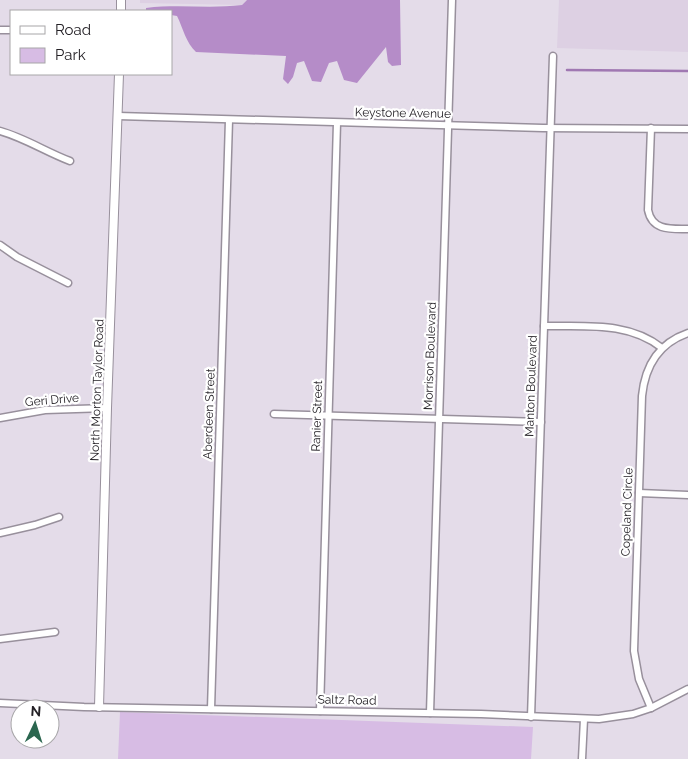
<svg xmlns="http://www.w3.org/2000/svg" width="688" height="759" font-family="Raleway,sans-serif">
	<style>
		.built { fill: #ddd0e3 }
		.green { fill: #d7bce4 }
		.forest { fill: #b58cc8 }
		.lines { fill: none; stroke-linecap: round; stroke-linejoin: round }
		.stream { stroke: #a078b2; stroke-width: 2.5 }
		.minor-casing { stroke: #98909c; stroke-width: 9 }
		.tertiary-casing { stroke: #98909c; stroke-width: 10 }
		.minor { stroke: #fff; stroke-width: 6 }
		.tertiary { stroke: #fff; stroke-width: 8 }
		.labels { text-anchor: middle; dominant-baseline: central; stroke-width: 4.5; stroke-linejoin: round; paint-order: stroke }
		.street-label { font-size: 12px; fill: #242126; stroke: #fff }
	</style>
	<rect width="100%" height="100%" fill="#e4dce9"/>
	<g class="built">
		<polygon points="140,0 247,0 242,5 140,3"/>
		<polygon points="559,0 688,0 688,52 557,48"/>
	</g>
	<polygon class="green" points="120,712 533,727 531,759 118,759"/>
	<path class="forest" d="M247,0h153l1,65 -9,1 -4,-4 -2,-15 -29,36 -13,-3 -7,-19 -8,2 -8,19 -9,-1 -8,-20 -7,2 -4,14 -5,7 -5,-5 3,-23 -90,-4c-10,-9 -13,-24 -19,-36l-6,-1v-4h-25v-3c32,-4 64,1 96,-3z"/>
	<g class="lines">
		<polyline class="stream" points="567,70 688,71"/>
		<defs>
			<g id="minor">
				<polyline points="0,30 11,30"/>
				<polyline points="118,116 543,128 688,129"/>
				<path d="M651,128l-3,82c4,21 23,19 40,19"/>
				<path d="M0,131c25,7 46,21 70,30"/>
				<polyline points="0,245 17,257 68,283"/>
				<path d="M544,326c41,1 84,-5 118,22"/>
				<polyline points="274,414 541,422"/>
				<polyline points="0,418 45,410 107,408"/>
				<polyline points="639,493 688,495"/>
				<polyline points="0,533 35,525 59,517"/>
				<polyline points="0,639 55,632"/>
				<polyline points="0,703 84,707 481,714 599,719 633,714 651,708 688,689"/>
				<path d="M651,708l-12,-29 -5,-28 8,-255c3,-30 17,-53 46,-63"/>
				<polyline points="211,709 229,120"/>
				<polyline points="320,711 337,123"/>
				<polyline points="430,713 452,0"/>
				<polyline points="531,717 553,56"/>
				<polyline points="582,759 584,719"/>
			</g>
			<g id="tertiary">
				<polyline points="121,11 121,0"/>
				<polyline points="99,707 107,408 119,74"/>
			</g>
		</defs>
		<use href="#minor" class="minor-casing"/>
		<use href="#tertiary" class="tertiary-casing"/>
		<use href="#minor" class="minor"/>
		<use href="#tertiary" class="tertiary"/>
	</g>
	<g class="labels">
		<g class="street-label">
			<text transform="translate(403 113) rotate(1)">Keystone Avenue</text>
			<text transform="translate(430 356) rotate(-88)">Morrison Boulevard</text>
			<text transform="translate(531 386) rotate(-88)">Manton Boulevard</text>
			<text transform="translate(97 390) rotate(-88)">North Morton Taylor Road</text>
			<text transform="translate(52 400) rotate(-5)">Geri Drive</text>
			<text transform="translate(209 414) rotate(-88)">Aberdeen Street</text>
			<text transform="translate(317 416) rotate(-88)">Ranier Street</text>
			<text transform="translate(627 512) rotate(-88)">Copeland Circle</text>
			<text transform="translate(347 700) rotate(1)">Saltz Road</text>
		</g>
	</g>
	<rect x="10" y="10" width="162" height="65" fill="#ffffff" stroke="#a7a6a8"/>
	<rect x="20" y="26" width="25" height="8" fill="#ffffff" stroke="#a7a6a8"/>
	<text x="55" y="35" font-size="15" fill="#242126">Road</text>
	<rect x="20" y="48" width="25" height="15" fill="#d7bce4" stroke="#a7a6a8"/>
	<text x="55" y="60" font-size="15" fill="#242126">Park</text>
	<g transform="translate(35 724) rotate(4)"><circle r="24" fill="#ffffff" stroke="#a7a6a8"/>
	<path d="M0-4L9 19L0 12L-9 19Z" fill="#2b664f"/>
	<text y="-8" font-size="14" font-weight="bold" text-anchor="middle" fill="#242126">N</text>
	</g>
</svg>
